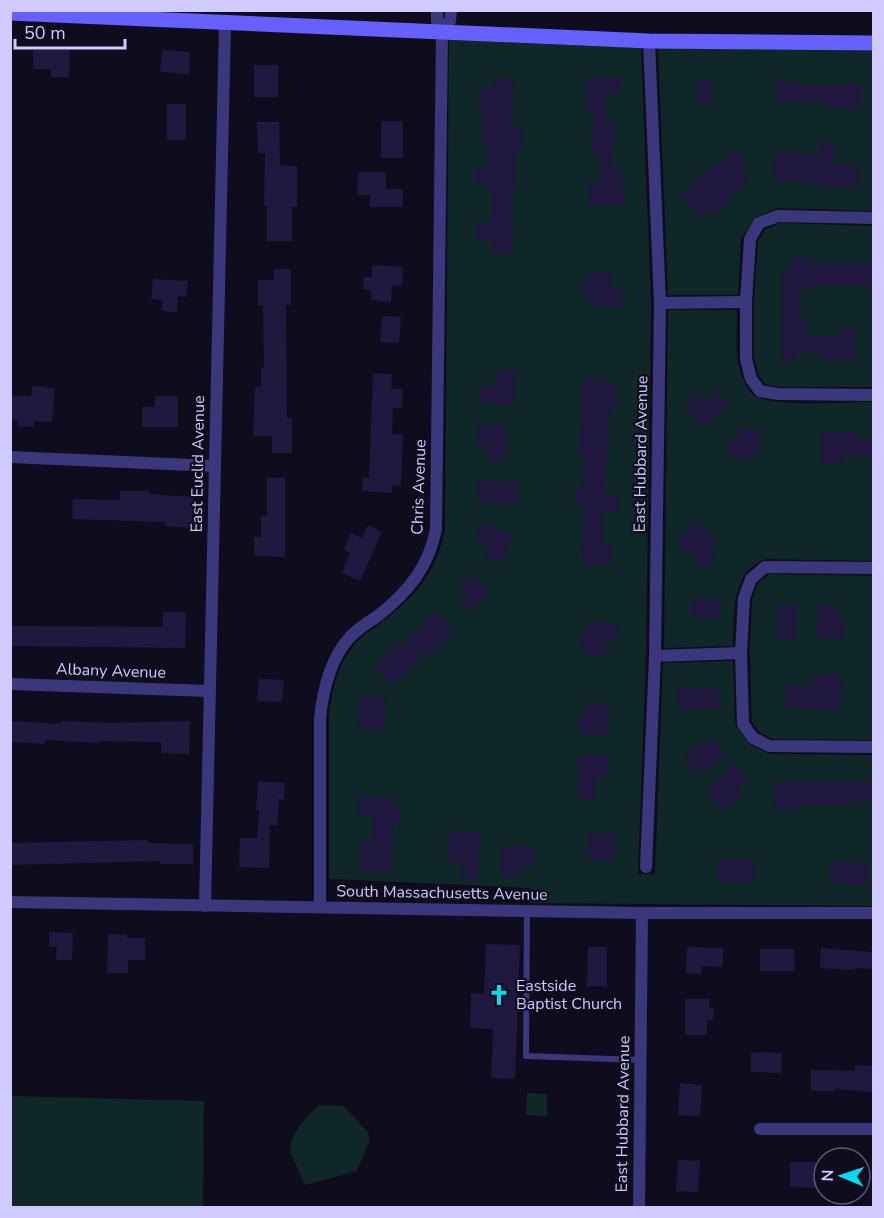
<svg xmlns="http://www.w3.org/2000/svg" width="884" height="1218" font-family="'Nunito Sans',sans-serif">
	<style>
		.green { fill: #0f2827 }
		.building { fill: #20183f }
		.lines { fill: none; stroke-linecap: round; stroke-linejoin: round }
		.service { stroke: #3a377d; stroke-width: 6 }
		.minor { stroke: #3a377d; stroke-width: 12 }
		.secondary { stroke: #6661fe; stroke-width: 15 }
		.labels { text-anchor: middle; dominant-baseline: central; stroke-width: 4.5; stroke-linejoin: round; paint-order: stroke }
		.street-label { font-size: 16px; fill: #d0caff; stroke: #0f0c1e }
		.poi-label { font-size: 16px; fill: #d0caff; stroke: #0f0c1e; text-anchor: start }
	</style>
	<rect width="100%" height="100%" fill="#0f0c1e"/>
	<g class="green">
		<path d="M449,40l192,8 10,255 -5,353 -8,218h17l8,-211 70,-2 2,63 14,20 20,10 104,1v151l-343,-3v-15l-201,-9v-161c2,-26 9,-56 28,-76 7,-8 17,-13 25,-20 34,-26 54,-49 63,-92z"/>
		<polygon points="658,48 873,51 873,211 778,208 756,217 741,239 738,295 668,295"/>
		<polygon points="780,223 873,226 873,387 779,387 765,384 759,376 754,358 754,302 758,241 766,229"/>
		<path d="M668,310h69c0,23 -4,52 8,73 2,5 7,12 12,14 22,10 89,5 116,5v159l-107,-2c-36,12 -32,57 -33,87l-69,2z"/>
		<polygon points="769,574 873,576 873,740 772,739 759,732 752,722 750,653 752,600 758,583"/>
		<polygon points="527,1093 547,1094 547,1116 526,1115"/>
		<polygon points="11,1096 204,1101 203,1207 11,1207"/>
		<path d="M319,1105l24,1 24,25 3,8 -13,32 -52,14 -15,-33c1,-20 15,-33 29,-47z"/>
	</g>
	<g class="building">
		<polygon points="33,50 70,50 69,77 51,77 51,69 33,69"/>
		<polygon points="162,50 190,52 189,74 160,72"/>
		<rect x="254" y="65" width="24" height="32"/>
		<polygon points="586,77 621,77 621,94 606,94 606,122 615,122 612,169 623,169 623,206 588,205 588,182 601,182 601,155 591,155 594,111 586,111"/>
		<polygon points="493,78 514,79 512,130 523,130 522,149 516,149 516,190 511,190 513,254 491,253 491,240 476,240 476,222 491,222 491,186 475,186 475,168 487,168 487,140 481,140 482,108 478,108 479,88 493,89"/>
		<polygon points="776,79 788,79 788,83 812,85 861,84 861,109 841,109 841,106 825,106 825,102 776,101"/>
		<polygon points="698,81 713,82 713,106 698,106"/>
		<rect x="167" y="104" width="19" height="36"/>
		<rect x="381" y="121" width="22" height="37"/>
		<polygon points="257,122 279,122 280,165 297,166 297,207 292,207 292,241 267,241 267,206 264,206 265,153 258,153"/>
		<polygon points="819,142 834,142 834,165 859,165 859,187 819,187 819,183 773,180 775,152 819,155"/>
		<polygon points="737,149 746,162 739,167 750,182 726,199 729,202 716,216 708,209 701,217 680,197 698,178"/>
		<polygon points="358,172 386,172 386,189 403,189 403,207 370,207 370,195 357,195"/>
		<polygon points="791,258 810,258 810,263 873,263 873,285 809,285 809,290 800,290 800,318 806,318 806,336 839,336 839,328 855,327 855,360 821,360 821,353 796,353 796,361 781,361 782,270 791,270"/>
		<polygon points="372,265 403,267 402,286 392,285 391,302 371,300 371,290 363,289 364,277 372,277"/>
		<polygon points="274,269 291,269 291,305 286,305 287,418 292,418 292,453 272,453 272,436 253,436 255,387 261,387 261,367 264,367 263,305 258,306 258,280 274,280"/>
		<polygon points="590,272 612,272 611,289 622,289 621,308 590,307 590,297 583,297 583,280 590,280"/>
		<polygon points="153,279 188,281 186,297 178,296 177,312 162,311 163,300 151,299"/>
		<polygon points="382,316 401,317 399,343 380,342"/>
		<polygon points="496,370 517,371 515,405 479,403 480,385 495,386"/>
		<polygon points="373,373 392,374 391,389 403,389 402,408 393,408 392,434 403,435 401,486 393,485 392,493 362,491 363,477 369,478"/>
		<polygon points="582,379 605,379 605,386 617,386 616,409 610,409 604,494 619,495 618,512 602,511 603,544 613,544 613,565 582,565 583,502 574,501 575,488 582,489 584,455 578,454 582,420"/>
		<polygon points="32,386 55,388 52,422 34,421 34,427 18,426 18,420 10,420 10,395 31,396"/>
		<polygon points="716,391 729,404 705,428 684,406 698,392 706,400"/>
		<polygon points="155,396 178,396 178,427 142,427 142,407 155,407"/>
		<polygon points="476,425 506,425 506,460 486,460 486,444 476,444"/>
		<polygon points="739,427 759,428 757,459 728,457 729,439 739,439"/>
		<polygon points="821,432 857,432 857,438 873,438 873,456 844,455 845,464 821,464"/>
		<polygon points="285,477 285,557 254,556 254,537 261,537 261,516 267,516 267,478"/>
		<polygon points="477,481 518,482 517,503 477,502"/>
		<polygon points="120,491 149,491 149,494 193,497 191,528 165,526 165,522 72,519 73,499 120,500"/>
		<polygon points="699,521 718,542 710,550 717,557 703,569 677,540"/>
		<polygon points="480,522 513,534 503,564 484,558 489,544 474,539"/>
		<polygon points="368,525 382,532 360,581 342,573 350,553 344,550 351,533 362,538"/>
		<polygon points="469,573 489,590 470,612 459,602 467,593 458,585"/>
		<polygon points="692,598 718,598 718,619 691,618"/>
		<polygon points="778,604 796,605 796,639 777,639"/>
		<polygon points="819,604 838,606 838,619 845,619 843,639 816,637"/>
		<polygon points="436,611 455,630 432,655 427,651 393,685 374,667 398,642 402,646"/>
		<polygon points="163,612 186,612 185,648 12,646 12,626 163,627"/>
		<polygon points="587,622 618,624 617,642 607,641 606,657 585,656 586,648 579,648 580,634 586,634"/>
		<polygon points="813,675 842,675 841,710 785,708 787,683 813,685"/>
		<polygon points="259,679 284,680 282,702 257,701"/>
		<rect x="677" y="688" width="42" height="21"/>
		<polygon points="359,695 386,696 384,730 358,729"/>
		<polygon points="586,703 609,703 608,735 578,734 579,717 586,717"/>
		<polygon points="10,721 61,724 61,721 110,723 190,721 189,754 161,753 161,742 98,741 98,743 45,740 45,744 10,742"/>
		<polygon points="714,738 724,759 695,774 684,753"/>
		<polygon points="608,755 608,777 596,777 596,799 578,799 578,756"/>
		<polygon points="731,766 736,766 748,779 738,789 743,794 725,811 706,791"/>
		<polygon points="258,781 285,783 284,800 279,799 277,825 270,825 269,868 239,867 240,838 257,838 259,810 256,810"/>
		<polygon points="775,781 873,781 873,801 850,801 850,805 796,805 796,811 774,810"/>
		<polygon points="358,796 394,797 394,805 401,806 400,822 394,822 392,872 361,872 361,841 372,841 372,815 357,814"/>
		<polygon points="448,831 480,833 478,879 461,878 462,863 447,862"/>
		<polygon points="588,833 616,835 614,861 586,859"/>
		<polygon points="148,840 148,843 193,844 193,864 160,864 160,861 10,865 10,843"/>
		<polygon points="501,846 534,847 533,869 518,869 518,878 501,877"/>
		<polygon points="718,859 755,860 754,883 718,882"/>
		<polygon points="831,861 869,863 868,885 830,883"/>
		<polygon points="49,932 73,933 72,960 56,960 57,947 49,947"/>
		<polygon points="108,934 127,935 127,938 145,938 145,960 128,960 128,973 107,973"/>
		<polygon points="486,944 520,945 515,1079 491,1078 493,1029 470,1028 471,993 484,994"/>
		<polygon points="588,947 607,947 607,987 587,986"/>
		<polygon points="687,947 723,948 723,967 702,966 701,974 686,973"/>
		<polygon points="821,948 873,952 873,969 855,968 855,970 820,968"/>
		<polygon points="760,949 794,949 795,971 760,971"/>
		<polygon points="685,999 709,999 709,1008 714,1008 713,1020 707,1020 707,1035 685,1035"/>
		<polygon points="751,1052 782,1053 781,1073 751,1072"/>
		<polygon points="855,1065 873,1066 873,1092 835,1089 835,1091 811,1091 811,1070 855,1071"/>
		<polygon points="680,1083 702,1085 700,1116 678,1115"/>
		<polygon points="678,1160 700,1161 698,1192 676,1191"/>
		<polygon points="790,1162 816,1162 816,1188 790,1187"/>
	</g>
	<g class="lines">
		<polyline class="service" points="527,911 526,1056 641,1060"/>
		<g class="minor">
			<polyline points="442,26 450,21 451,10"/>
			<polyline points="874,218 778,216 759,223 750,239 746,302 746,359 751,379 760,391 778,394 874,395"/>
			<polyline points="660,303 746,302"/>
			<polyline points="10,457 215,466"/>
			<polyline points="874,568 765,567 751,579 744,598 741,653 743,724 753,738 769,746 874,747"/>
			<polyline points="655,656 741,653"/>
			<polyline points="10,684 209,691"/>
			<polyline points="646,867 655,656 660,303 649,41"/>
			<polyline points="10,902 642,913 874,913"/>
			<polyline points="205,906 225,24"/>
			<path d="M320,907v-189c3,-29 10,-59 30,-81 8,-9 19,-15 29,-22 30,-24 50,-49 57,-86l6,-496v-7l-5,-5v-11"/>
			<polyline points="760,1129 874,1129"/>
			<polyline points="639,1208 642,913"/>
		</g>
		<polyline class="secondary" points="10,13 649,41 874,43"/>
	</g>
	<defs>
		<symbol id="church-bare" viewBox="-9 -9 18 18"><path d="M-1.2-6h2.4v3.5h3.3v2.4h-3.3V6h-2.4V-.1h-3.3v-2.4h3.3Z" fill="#01dbf3" stroke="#0f0c1e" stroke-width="2.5" paint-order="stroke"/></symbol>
	</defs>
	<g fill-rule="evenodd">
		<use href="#church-bare" x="484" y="980" width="30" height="30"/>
	</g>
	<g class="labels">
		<g class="street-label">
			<text transform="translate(641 454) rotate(-89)">East Hubbard Avenue</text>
			<text transform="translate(198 464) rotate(-89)">East Euclid Avenue</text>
			<text transform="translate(419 487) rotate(-88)">Chris Avenue</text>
			<text transform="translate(111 671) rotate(2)">Albany Avenue</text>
			<text transform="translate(442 893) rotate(1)">South Massachusetts Avenue</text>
			<text transform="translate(623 1114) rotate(-89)">East Hubbard Avenue</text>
		</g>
		<g class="poi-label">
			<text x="516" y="986">Eastside<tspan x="516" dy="18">Baptist Church</tspan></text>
		</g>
	</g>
	<rect width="884" height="1218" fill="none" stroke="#d0caff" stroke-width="24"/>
	<g transform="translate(842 1176) rotate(272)"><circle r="28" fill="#0f0c1e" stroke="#5c5878" stroke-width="1.5"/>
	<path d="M0-4.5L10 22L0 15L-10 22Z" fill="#01dbf3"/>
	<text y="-9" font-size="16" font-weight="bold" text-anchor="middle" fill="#d0caff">N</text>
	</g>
	<path d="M15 39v9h110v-9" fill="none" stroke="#d0caff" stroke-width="3"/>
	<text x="24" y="39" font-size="18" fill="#d0caff" stroke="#0f0c1e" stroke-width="4.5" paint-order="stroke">50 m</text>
</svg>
